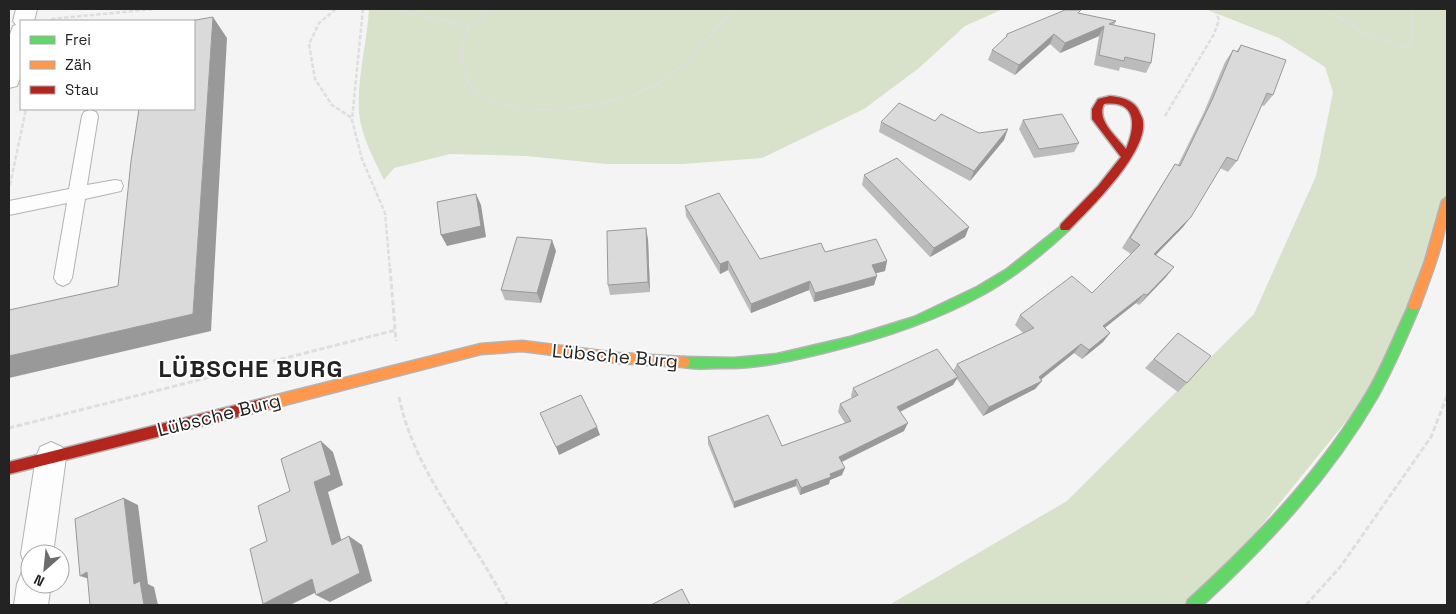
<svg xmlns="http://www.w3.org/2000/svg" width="1456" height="614" font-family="'Space Grotesk',sans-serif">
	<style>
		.green { fill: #d8e1c9 }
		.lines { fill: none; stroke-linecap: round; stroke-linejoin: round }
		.lane-casing { stroke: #b3b3b4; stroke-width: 2 }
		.street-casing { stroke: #b3b3b4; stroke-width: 2 }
		.fast-casing { stroke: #b3b3b4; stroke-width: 3 }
		.slow-casing { stroke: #b3b3b4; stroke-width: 3 }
		.jam-casing { stroke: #b3b3b4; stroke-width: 3 }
		.path-far1 { stroke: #dededf; stroke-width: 2.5; stroke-dasharray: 4.5 2; stroke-linecap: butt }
		.path { stroke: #dededf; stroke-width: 3; stroke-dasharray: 5.5 2.5; stroke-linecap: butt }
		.lane { fill: #fdfdfe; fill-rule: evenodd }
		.street { fill: #fdfdfe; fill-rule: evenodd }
		.fast { fill: #63d668; fill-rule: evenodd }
		.slow { fill: #ff974d; fill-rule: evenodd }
		.jam { fill: #b3261e; fill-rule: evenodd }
		.wall { fill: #bcbbbb }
		.shaded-wall { fill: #999 }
		.building { fill: #dbdada; stroke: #999 }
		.labels { text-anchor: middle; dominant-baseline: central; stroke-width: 4; stroke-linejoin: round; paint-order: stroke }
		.street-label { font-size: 19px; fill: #232324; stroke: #fff }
		.district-label { font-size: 24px; font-weight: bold; letter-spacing: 1px; fill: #232324; stroke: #fff }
	</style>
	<rect width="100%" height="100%" fill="#f4f4f5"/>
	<g class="green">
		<path d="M369,9h634l-38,17 -46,42 -55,41 -102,49 -79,6h-77l-80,-8 -76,-2 -56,14 -10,12c-10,-21 -23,-44 -25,-68 -2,-34 8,-69 10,-103z"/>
		<polygon points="1205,9 1447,9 1447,201 1387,371 1204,596 1193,605 889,605 1067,501 1254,314 1316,176 1333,92 1325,67 1279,38"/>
	</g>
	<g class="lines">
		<defs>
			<polygon id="lane" points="90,110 96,112 98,116 87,185 115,180 121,181 123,186 121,191 85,199 72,278 69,283 63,286 57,283 54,278 67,203 9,215 9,201 69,189 82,116 84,112"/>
			<g id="street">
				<polygon points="16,9 37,9 34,21 21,21 21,76 17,86 9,88 9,37 13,26 16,25 13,21"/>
				<polygon points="51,442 62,447 66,457 53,554 30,554 30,568 25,566 21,554 36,457 40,447"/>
				<polygon points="30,569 30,584 51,584 48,605 14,605 17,584 22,572"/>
			</g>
			<g id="fast">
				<path d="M1065,223l4,1 1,3 -1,3c-26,24 -54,47 -85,64 -49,27 -103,45 -157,58 -37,9 -71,17 -109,16 -12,0 -27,2 -38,-2l-2,-4 2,-4 4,-1 50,1 43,-4 73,-17 64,-20 63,-30 30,-18z"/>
				<path d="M1414,301l4,2 2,3c-13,31 -26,61 -42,90 -46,80 -108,147 -175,209h-17l2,-5c69,-63 133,-130 181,-211 16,-28 27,-58 41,-86z"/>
			</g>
			<g id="slow">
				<path d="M1447,197c2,37 -15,75 -27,109l-2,3h-8l-2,-3 17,-45 17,-60z"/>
				<polygon points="522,341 618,353 684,357 688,358 690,362 688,366 684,367 618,363 522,351 481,354 265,410 261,408 259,404 261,400 265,398 481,344"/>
			</g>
			<g id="jam">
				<path d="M1110,96c11,1 24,4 29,15 1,3 4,7 4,11 4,31 -53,87 -74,108h-8l-1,-3 1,-3 37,-38 23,-29 -29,-38v-10l6,-10zM1104,104c33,-4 32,22 22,45 -10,-13 -30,-29 -22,-45z"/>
				<polygon points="265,398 269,400 271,404 269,408 265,410 9,474 9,462"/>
			</g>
		</defs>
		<use href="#lane" class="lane-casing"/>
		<use href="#street" class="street-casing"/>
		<use href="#fast" class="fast-casing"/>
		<use href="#slow" class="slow-casing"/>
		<use href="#jam" class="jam-casing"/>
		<g class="path-far1">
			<polyline points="336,9 319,23 309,44 315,79 332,105 352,118"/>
			<polyline points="363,9 352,120 362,159 385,213 390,270"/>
			<polyline points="395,9 469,26"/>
			<path d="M494,9c-19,10 -34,23 -32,46 1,14 5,29 16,38 38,29 133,14 173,-6 33,-16 59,-51 83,-78"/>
			<polyline points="1324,9 1375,38 1407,48 1412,37 1412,9"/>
			<polyline points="51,19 154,9"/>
			<polyline points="1165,116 1214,34 1219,20 1215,9"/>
			<polyline points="10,185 26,109"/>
		</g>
		<g class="path">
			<polyline points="390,268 396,341"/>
			<path d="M399,397c16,78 73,138 108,208"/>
			<polyline points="9,428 396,330"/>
			<polyline points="1306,605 1341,566 1431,437 1447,396"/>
		</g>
		<use href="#lane" class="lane"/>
		<use href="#street" class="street"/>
		<use href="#fast" class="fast"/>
		<use href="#slow" class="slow"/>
		<use href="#jam" class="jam"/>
	</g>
	<g class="wall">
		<polygon points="1080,14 1116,21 1114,25 1151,63 1146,73 1120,67 1119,71 1094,65 1099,36 1060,53 1050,44 1015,75 988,60 992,50 1006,38 1007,34"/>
		<polygon points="1241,45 1273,95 1264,106 1261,105 1237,161 1228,172 1220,168 1183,227 1156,255 1166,277 1139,305 1136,303 1105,328 1110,333 1103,342 1082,359 1074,353 1041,380 1042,381 1035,389 983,416 957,379 953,385 900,412 904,431 842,462 842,475 830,480 829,484 800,495 796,486 734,508 708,444 708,437 782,446 845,423 838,412 840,404 852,398 851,396 853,388 953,371 957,364 1023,333 1015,325 1020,315 1092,293 1131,254 1122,248 1168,175 1175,164 1178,165 1204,112 1225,62 1233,50 1236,52"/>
		<polygon points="1023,120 1079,143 1074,152 1034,158 1019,129"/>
		<polygon points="935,121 979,133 1004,140 970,181 879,132 881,122"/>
		<polygon points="864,175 969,227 965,237 930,257 862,185"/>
		<polygon points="685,206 760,259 825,252 887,261 885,271 876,273 874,285 814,302 809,290 751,313 728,270 720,274 686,216"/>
		<polygon points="648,239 650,292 610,295 608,285"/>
		<polygon points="556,251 541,303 505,300 501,290"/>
		<polygon points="1178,333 1187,383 1178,392 1145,368"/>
	</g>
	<g class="shaded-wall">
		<polygon points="213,17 227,38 211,331 9,378 9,356 193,314"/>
		<polygon points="1104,26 1099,36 1060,53 1065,43"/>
		<polygon points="1054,34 1050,44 1015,75 1019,65"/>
		<polygon points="1008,129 1004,140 970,181 974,171"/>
		<polygon points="476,194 481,205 486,237 447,246 441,235"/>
		<polygon points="1191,217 1183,227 1147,264 1154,254"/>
		<polygon points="969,227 965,237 930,257 934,248"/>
		<polygon points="646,228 648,239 650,292 648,282"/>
		<polygon points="552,240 556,251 541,303 537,293"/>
		<polygon points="728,261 728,270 720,274 720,264"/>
		<polygon points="887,261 885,271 869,275 872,265"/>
		<polygon points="1174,267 1166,277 1139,305 1147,295"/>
		<polygon points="877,276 874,285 814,302 815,293"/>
		<polygon points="810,281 809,290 751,313 751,304"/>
		<polygon points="1144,294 1136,303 1095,335 1103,326"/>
		<polygon points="1110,333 1103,342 1082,359 1089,350"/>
		<polygon points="1081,344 1074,353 1035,384 1042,381 1035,389 983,416 989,407 1039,377"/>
		<polygon points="958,377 953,385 893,415 897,407"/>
		<polygon points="908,423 904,431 837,464 839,457"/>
		<polygon points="597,427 600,435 559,455 556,447"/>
		<polygon points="321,441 333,452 343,485 328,492 345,553 332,545 314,482"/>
		<polygon points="845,468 842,475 830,480 829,484 800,495 801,488 830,474"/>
		<polygon points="797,479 796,486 734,508 734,502"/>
		<polygon points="124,498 138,505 148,584 154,587 158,605 144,605 134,584"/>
		<polygon points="349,536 362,545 372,581 330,602 316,595"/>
		<polygon points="87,572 96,581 80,576"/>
		<polygon points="312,579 327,587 290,605 265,605 263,604"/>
	</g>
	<g class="building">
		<polygon points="1065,10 1081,10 1078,13 1116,21 1109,24 1155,34 1151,63 1125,57 1124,61 1099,55 1104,26 1065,43 1054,34 1019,65 992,50 1007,36 1007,34"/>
		<polygon points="213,17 193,314 9,356 9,310 118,286 131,161 139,109 194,109 194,21 190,21"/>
		<polygon points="1241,45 1286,60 1273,95 1267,93 1237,161 1227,157 1191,217 1154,254 1174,267 1147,295 1144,294 1103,326 1110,333 1089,350 1081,344 1039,377 1042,381 989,407 957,364 1034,328 1020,315 1072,276 1092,293 1140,245 1130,238 1175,164 1180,166 1212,100 1233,50 1238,52"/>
		<polygon points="899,103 935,121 941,114 979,133 1008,129 974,171 881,122"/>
		<polygon points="1062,114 1079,143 1039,149 1023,120"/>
		<polygon points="897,158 969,227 934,248 864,175"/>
		<polygon points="719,193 760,259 821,243 825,252 876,239 887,261 872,265 877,276 815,293 810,281 751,304 728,261 720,264 685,206"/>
		<polygon points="476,194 481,226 441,235 437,202"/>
		<polygon points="646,228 648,282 608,285 607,231"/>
		<polygon points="517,237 552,240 537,293 501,290"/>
		<polygon points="1178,333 1211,356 1187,383 1154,359"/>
		<polygon points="937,349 958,377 897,407 908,423 839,457 845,468 830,474 831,477 801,488 797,479 734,502 708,437 768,415 782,446 851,421 840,404 858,395 853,388"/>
		<polygon points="581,395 597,427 556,447 540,413"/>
		<polygon points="321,441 331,475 314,482 332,545 349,536 360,573 316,595 312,579 263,604 250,549 267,541 258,506 290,491 281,459"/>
		<polygon points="124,498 134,584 140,581 144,605 90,605 87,572 80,576 75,519"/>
		<polygon points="682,589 690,605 651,605"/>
	</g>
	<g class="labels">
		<g class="street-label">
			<text transform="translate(615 356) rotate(5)">Lübsche Burg</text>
			<text transform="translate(219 415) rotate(-14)">Lübsche Burg</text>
		</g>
		<g class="district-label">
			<text x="251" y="368">LÜBSCHE BURG</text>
		</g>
	</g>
	<rect width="1456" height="614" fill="none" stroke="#232324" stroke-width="20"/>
	<rect x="20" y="20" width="175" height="90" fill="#ffffff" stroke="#a7a7a7"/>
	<rect x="30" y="36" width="25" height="8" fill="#63d668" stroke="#a7a7a7"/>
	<text x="65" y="45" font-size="15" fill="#232324">Frei</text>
	<rect x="30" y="61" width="25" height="8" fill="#ff974d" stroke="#a7a7a7"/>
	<text x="65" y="70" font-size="15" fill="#232324">Zäh</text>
	<rect x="30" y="86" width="25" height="8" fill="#b3261e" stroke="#a7a7a7"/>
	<text x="65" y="95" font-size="15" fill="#232324">Stau</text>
	<g transform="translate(45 569) rotate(207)"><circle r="24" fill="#ffffff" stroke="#a7a7a7"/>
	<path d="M0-4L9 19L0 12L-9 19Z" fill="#6c6c6d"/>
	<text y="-8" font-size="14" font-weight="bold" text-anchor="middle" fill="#232324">N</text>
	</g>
</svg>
